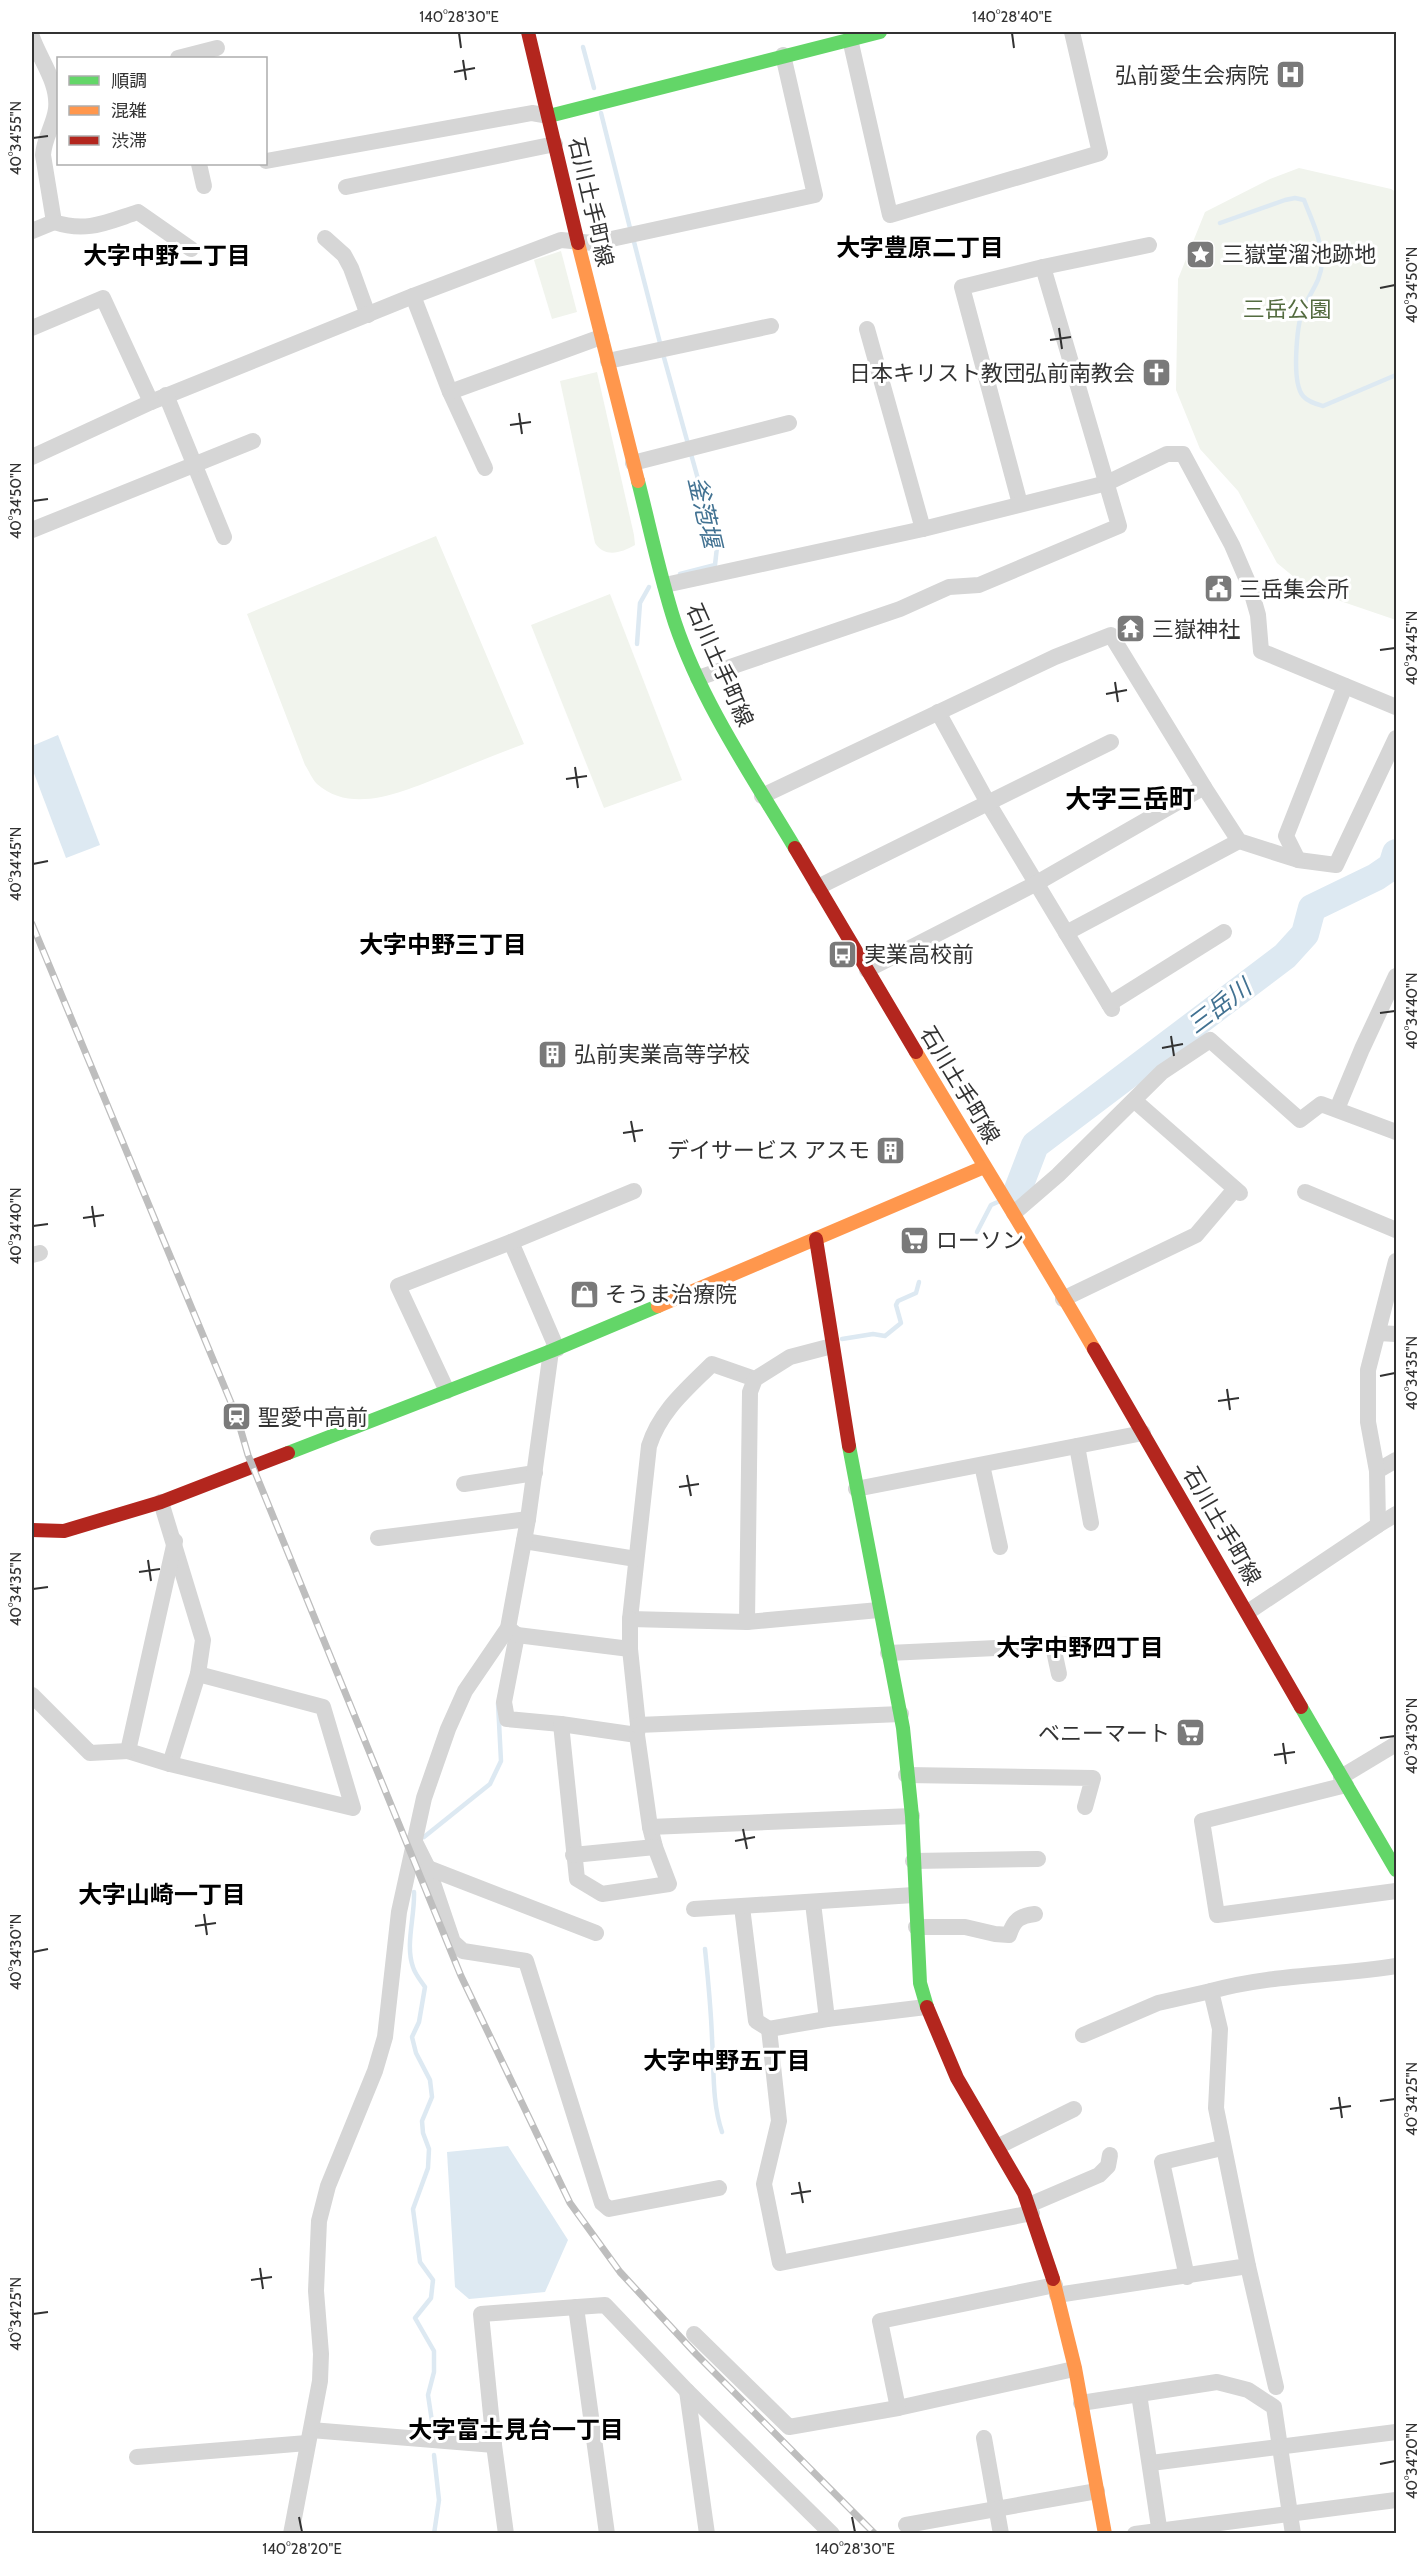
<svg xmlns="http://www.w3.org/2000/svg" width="1428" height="2565" font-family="Cabin,'Noto Sans JP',sans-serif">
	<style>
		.green { fill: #f1f4ed }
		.water { fill: #dde9f2 }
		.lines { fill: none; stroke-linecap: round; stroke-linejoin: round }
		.stream { stroke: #dde9f2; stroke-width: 4.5 }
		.river { stroke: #dde9f2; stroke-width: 28 }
		.street { stroke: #d6d6d6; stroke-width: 16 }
		.fast { stroke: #63d668; stroke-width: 14 }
		.slow { stroke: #ff974d; stroke-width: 14 }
		.jam { stroke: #b3261e; stroke-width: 14 }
		.rail-casing { stroke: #bebebe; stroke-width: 7 }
		.rail { stroke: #fff; stroke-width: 4.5; stroke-dasharray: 14; stroke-linecap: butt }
		.ticks { fill: none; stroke: #323232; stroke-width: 2 }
		.labels { text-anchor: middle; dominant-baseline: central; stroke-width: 6; stroke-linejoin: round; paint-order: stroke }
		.poi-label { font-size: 22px; fill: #323232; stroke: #fff; text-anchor: start }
		.street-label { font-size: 22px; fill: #323232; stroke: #fff }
		.park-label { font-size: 22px; fill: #546c40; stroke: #fff }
		.neighbourhood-label { font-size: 24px; font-weight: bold; fill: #000; stroke: #fff }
		.water-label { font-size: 24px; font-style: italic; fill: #427292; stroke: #fff }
		.quarter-label { font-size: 26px; font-weight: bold; fill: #000; stroke: #fff }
		.neatline { fill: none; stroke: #323232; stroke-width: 2 }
		.ticks-label { font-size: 15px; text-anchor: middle; fill: #323232 }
	</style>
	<rect width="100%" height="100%" fill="#fff"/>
	<g class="green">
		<polygon points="1299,168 1391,189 1396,192 1396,620 1311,591 1277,563 1238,491 1200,449 1176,390 1178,279 1205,212 1270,179"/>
		<polygon points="561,251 577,312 552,319 534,260"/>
		<path d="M597,372l37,163 1,10c-14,8 -30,13 -40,-2l-35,-162z"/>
		<path d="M436,536l88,208c-27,10 -54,21 -81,32 -37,14 -90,40 -126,8 -5,-5 -8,-13 -12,-19l-58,-151z"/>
		<polygon points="610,594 682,780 604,808 531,625"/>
	</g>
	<g class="water">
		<polygon points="58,735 100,845 66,858 32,768 32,746"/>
		<polygon points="508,2146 568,2240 545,2292 469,2299 455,2287 447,2152"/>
	</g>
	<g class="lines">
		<g class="stream">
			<polyline points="583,47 594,88"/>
			<polyline points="601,113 630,228"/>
			<path d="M1220,223l65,-23 10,-2 9,2c8,21 18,40 18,62 -1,20 -12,30 -19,47 -6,16 -12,73 0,87 5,6 13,8 20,10l73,-31"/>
			<polyline points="633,238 660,343"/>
			<polyline points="663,354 688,444"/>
			<polyline points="680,574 715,565 717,547 691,454"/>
			<polyline points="637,644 640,603 649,587"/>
			<polyline points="977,1232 991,1205 1000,1201"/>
			<polyline points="842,1339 873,1334 885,1336 901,1323 896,1305 898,1301 916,1293 919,1282"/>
			<polyline points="424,1837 490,1784 501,1761 498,1703"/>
			<path d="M414,1892c1,24 -9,53 -1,75 2,7 8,14 12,20l-6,35 -7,15 4,16 14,27 2,17 -10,24 1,12 6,16 -1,19 -15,41 7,53 13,18 -2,18 -16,20 19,33v21l-6,23 5,33"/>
			<path d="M705,1949c3,30 6,59 7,89 2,31 0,65 10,94"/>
			<polyline points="434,2534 439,2500 434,2455"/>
		</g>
		<polyline class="river" points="1017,1192 1035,1145 1285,956 1305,934 1312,908 1376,877 1392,866 1396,853"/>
		<g class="street">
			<path d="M32,37c8,23 27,46 24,72 -2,16 -12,29 -13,46l11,67c33,11 53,0 84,-10l53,37"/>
			<polyline points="850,39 890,215 1100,153 1072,32"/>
			<polyline points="178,58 217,48"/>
			<polyline points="266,161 532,113 549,116"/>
			<polyline points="199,164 204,186"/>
			<polyline points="346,187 555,144"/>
			<polyline points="32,231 54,222"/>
			<polyline points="325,238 344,255 351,268 368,315"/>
			<polyline points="413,296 450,392 485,468"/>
			<polyline points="32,328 103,298 151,402 413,296 561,240 593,243 815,195 783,55"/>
			<polyline points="867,329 923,529"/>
			<polyline points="608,361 771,326"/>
			<polyline points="450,392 601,337"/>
			<polyline points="166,395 224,537"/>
			<polyline points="32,457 151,402"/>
			<polyline points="633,463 789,423"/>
			<polyline points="1020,504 962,287 1043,267"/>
			<polyline points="32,530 253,441"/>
			<polyline points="665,585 923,529 1107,483 1167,454 1183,454 1232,545 1250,587 1258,615 1261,651 1396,707"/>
			<polyline points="698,678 900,609 949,587 979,585 1119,526 1043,267 1149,245"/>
			<polyline points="938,712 988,803 1112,1009"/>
			<polyline points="1204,787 1239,841 1298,860 1336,865 1396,738"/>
			<polyline points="762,796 1055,657 1111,635 1204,787 1035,884 867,970"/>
			<polyline points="1298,860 1286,836 1345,686"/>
			<polyline points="818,887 1111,742"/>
			<polyline points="1066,933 1239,841"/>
			<polyline points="1109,1004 1224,932"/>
			<polyline points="1135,1101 1240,1193"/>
			<polyline points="1337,1109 1362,1049 1396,976"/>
			<polyline points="1305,1192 1396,1230"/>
			<polyline points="1014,1213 1058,1175 1162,1072 1210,1040 1300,1120 1321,1104 1396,1132"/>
			<polyline points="511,1242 557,1349"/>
			<polyline points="32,1255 40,1253"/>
			<polyline points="1063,1299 1196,1235 1235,1189"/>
			<polyline points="1378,1333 1396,1334"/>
			<path d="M755,1379l-43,-15c-26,26 -52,47 -63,82l-19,173 117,3 132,-12"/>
			<polyline points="447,1391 398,1286 511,1242 634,1191"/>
			<polyline points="1077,1446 1091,1523"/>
			<polyline points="982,1465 1000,1547"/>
			<polyline points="1377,1471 1396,1460"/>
			<polyline points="464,1484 535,1473"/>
			<polyline points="856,1489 1143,1433"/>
			<polyline points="161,1502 203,1640 198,1674 170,1764"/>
			<polyline points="1378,1525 1396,1514"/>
			<polyline points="378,1538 528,1519"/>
			<polyline points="175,1541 128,1751 170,1764 353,1808 323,1707 198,1674"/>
			<polyline points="524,1541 636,1559"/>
			<polyline points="1248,1612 1378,1525 1377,1471 1368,1422 1368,1370 1396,1261"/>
			<polyline points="747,1622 750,1392 755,1379 790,1357 832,1346"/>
			<polyline points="508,1628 517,1635 504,1702 507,1719 561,1724 637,1735"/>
			<polyline points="517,1635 630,1649"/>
			<polyline points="1053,1646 1059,1674"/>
			<polyline points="888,1653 1082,1644"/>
			<polyline points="32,1695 90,1753 128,1751"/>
			<polyline points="561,1724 577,1879 602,1894 669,1884 655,1847 650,1827 637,1735 638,1725 630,1649 630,1619"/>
			<polyline points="638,1725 901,1714"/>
			<polyline points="906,1775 1093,1778 1085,1807"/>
			<polyline points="1341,1777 1396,1744"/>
			<polyline points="1346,1785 1202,1821 1217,1915 1396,1891"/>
			<polyline points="650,1827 912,1816"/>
			<polyline points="414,1840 428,1868 453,1942 463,1951 526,1961 602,2203 609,2209 719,2188"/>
			<polyline points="573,1855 655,1847"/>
			<polyline points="913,1861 1038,1859"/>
			<polyline points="428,1868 596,1933"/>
			<polyline points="813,1903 827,2019"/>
			<polyline points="742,1907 756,2021 769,2029"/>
			<polyline points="694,1909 914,1895"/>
			<path d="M916,1927h49l30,7 14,1c5,-15 10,-19 26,-21"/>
			<polyline points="926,2007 827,2019 769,2029 779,2121 764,2184 780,2263 1032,2213"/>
			<polyline points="1083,2035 1158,2003 1211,1991"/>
			<polyline points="999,2146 1074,2109"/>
			<polyline points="1029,2205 1099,2175 1108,2166 1110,2155"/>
			<polyline points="1248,2266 1276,2387"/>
			<polyline points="1187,2277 1162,2162 1222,2148"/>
			<polyline points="1055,2285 880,2321 898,2408 1074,2369"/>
			<path d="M1057,2295l191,-29 -32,-158 4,-79 -9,-38c61,-17 124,-15 185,-25"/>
			<polyline points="576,2307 607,2534"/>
			<polyline points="694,2334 789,2427 898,2408"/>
			<polyline points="687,2391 707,2534"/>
			<polyline points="1139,2394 1160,2534"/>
			<polyline points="1081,2403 1217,2382 1248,2390 1274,2407 1293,2534"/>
			<polyline points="311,2430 494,2445"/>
			<polyline points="984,2438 1001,2534"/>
			<polyline points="137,2457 307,2443"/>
			<polyline points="1151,2463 1396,2432"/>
			<polyline points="906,2525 1097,2491"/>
			<polyline points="291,2534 320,2381 321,2354 316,2291 319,2221 328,2186 375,2071 385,2037 399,1912 424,1798 448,1729 465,1691 508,1628 528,1519 551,1351"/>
			<polyline points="506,2534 494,2445 481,2314 605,2305 687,2391 832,2534"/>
			<polyline points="1135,2534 1396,2500"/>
		</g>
		<g class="fast">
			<polyline points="549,116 880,32"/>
			<path d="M638,481c12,47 22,96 37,142 27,80 77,153 120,225"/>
			<polyline points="849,1446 903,1728 912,1816 920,1983 927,2007"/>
			<polyline points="288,1453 551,1351 658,1306"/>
			<polyline points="1301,1707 1396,1870"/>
		</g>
		<g class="slow">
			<polyline points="578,243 638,481"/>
			<path d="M916,1052c59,99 120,197 178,297"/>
			<polyline points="658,1306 984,1167"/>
			<polyline points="1053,2279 1075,2368 1105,2534"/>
		</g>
		<g class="jam">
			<polyline points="528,32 578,243"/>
			<polyline points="795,848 916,1052"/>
			<polyline points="816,1239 849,1446"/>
			<polyline points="1094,1349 1301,1707"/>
			<polyline points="32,1530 64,1531 161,1502 288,1453"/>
			<polyline points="927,2007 957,2078 1024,2193 1053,2279"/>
		</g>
		<defs>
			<polyline id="rail" points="32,924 237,1417 248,1455 461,1976 570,2203 620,2272 696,2354 875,2534"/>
		</defs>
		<use href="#rail" class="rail-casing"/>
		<use href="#rail" class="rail"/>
	</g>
	<path class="ticks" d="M459,33l2,15M1012,33l2,15M463,60l3,20M454,72l21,-4M33,138l15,-2M1380,288l15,-3M1059,328l3,21M1050,340l21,-3M519,413l3,21M510,425l21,-3M33,501l15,-2M1380,650l15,-2M1115,682l3,20M1106,694l21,-4M575,767l3,21M566,779l21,-3M33,864l15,-3M1380,1013l15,-2M1171,1036l3,20M1162,1048l21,-4M631,1121l4,21M623,1133l20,-3M92,1206l3,21M83,1218l21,-3M33,1226l15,-2M1380,1376l15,-3M1227,1389l3,21M1218,1401l21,-3M687,1475l4,21M679,1487l20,-3M148,1560l3,21M139,1572l21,-3M33,1589l15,-2M1380,1738l15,-2M1283,1743l3,21M1274,1755l21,-3M743,1829l4,20M735,1841l20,-4M204,1914l3,21M195,1926l21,-3M33,1952l15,-3M1339,2097l3,21M1380,2101l15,-2M1330,2109l21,-3M799,2182l4,21M791,2194l20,-3M260,2268l3,21M251,2280l21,-3M33,2314l15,-2M1380,2464l15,-3M299,2517l3,15M852,2517l3,15"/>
	<defs>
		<symbol id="hospital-square" viewBox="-11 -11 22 22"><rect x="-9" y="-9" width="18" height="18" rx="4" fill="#7a7a7a" stroke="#fff"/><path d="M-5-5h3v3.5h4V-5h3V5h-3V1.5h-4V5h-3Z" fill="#fff"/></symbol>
		<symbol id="sight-square" viewBox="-11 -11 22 22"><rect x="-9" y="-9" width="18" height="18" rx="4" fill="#7a7a7a" stroke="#fff"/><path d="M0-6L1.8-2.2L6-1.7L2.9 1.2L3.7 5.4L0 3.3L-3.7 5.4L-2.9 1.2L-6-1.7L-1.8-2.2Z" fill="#fff"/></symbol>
		<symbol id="church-square" viewBox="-11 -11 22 22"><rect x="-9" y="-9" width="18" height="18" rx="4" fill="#7a7a7a" stroke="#fff"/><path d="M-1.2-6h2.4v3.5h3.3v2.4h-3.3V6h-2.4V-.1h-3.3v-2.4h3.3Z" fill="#fff"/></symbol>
		<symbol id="civic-square" viewBox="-11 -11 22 22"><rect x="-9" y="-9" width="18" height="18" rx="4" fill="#7a7a7a" stroke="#fff"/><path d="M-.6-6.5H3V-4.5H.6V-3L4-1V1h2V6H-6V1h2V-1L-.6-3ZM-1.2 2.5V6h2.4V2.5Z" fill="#fff"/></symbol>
		<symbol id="temple-square" viewBox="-11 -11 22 22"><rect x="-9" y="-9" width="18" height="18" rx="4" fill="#7a7a7a" stroke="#fff"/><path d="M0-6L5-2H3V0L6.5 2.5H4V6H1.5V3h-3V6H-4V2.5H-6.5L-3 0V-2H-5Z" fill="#fff"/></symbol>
		<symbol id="bus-square" viewBox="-11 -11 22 22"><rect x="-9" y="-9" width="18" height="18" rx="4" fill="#7a7a7a" stroke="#fff"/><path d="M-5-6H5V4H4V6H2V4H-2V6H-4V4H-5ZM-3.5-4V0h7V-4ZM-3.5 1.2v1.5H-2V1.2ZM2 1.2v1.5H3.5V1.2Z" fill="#fff"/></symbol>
		<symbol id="building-square" viewBox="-11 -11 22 22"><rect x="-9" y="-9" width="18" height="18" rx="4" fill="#7a7a7a" stroke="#fff"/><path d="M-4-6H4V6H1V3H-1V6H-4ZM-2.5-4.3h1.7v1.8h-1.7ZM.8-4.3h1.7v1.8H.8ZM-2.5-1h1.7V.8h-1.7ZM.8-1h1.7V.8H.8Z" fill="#fff"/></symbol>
		<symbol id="supermarket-square" viewBox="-11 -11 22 22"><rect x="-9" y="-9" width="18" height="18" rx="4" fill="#7a7a7a" stroke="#fff"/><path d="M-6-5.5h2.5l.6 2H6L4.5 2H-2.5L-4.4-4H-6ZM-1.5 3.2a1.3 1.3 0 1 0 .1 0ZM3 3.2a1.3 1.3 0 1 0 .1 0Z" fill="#fff"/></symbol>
		<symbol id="shop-square" viewBox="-11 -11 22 22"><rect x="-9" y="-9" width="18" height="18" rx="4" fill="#7a7a7a" stroke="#fff"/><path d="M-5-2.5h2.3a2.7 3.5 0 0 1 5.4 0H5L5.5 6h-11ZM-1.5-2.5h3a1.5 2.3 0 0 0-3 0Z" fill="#fff"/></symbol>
		<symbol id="station-square" viewBox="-11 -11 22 22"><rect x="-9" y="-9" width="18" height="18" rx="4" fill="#7a7a7a" stroke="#fff"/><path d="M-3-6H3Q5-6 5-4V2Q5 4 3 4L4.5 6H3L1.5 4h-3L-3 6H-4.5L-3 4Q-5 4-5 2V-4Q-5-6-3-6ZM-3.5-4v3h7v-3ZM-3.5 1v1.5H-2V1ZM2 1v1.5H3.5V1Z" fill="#fff"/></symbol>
	</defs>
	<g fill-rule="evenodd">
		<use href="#hospital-square" x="1274" y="58" width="33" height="33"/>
		<use href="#sight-square" x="1184" y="238" width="33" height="33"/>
		<use href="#church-square" x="1140" y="356" width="33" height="33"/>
		<use href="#civic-square" x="1202" y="572" width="33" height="33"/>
		<use href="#temple-square" x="1114" y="612" width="33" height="33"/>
		<use href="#bus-square" x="826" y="938" width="33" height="33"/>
		<use href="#building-square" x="536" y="1038" width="33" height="33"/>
		<use href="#building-square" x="874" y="1134" width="33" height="33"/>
		<use href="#supermarket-square" x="898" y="1224" width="33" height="33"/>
		<use href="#shop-square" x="568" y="1278" width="33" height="33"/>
		<use href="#station-square" x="220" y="1400" width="33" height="33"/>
		<use href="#supermarket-square" x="1174" y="1716" width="33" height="33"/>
	</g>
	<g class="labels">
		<g class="poi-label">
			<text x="1269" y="75" text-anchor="end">弘前愛生会病院</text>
			<text x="1222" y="254">三嶽堂溜池跡地</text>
			<text x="1135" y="373" text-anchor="end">日本キリスト教団弘前南教会</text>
			<text x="1239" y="589">三岳集会所</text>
			<text x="1152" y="629">三嶽神社</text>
			<text x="864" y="954">実業高校前</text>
			<text x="574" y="1054">弘前実業高等学校</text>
			<text x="870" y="1150" text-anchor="end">デイサービス アスモ</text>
			<text x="936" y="1240">ローソン</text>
			<text x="605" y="1294">そうま治療院</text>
			<text x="258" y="1417">聖愛中高前</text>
			<text x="1170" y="1733" text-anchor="end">ベニーマート</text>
		</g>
		<g class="street-label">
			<text transform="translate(591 202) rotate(77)">石川土手町線</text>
			<text transform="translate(720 665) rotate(66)">石川土手町線</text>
			<text transform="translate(960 1085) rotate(59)">石川土手町線</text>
			<text transform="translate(1222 1526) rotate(60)">石川土手町線</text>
		</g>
		<g class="park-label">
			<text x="1287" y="309">三岳公園</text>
		</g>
		<g class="neighbourhood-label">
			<text x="920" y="247">大字豊原二丁目</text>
			<text x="167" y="255">大字中野二丁目</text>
			<text x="443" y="944">大字中野三丁目</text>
			<text x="1080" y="1647">大字中野四丁目</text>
			<text x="162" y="1894">大字山崎一丁目</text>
			<text x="727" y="2060">大字中野五丁目</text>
			<text x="516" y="2429">大字富士見台一丁目</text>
		</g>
		<g class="water-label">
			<text transform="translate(705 512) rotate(77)">釜萢堰</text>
			<text transform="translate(1219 1006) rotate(-37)">三岳川</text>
		</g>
		<g class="quarter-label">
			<text x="1130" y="799">大字三岳町</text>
		</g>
	</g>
	<rect width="1428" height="2565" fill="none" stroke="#ffffff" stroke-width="66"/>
	<rect x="57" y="57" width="210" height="108" fill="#ffffff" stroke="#adadad" stroke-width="1.5"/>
	<rect x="69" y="76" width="30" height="9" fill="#63d668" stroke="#adadad" stroke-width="1.5"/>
	<text x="111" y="87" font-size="18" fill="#323232">順調</text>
	<rect x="69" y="106" width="30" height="9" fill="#ff974d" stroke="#adadad" stroke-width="1.5"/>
	<text x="111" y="117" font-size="18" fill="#323232">混雑</text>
	<rect x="69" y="136" width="30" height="9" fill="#b3261e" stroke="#adadad" stroke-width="1.5"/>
	<text x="111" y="147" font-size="18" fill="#323232">渋滞</text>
	<rect x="33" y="33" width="1362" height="2499" class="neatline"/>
	<g class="ticks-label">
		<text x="459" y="22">140°28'30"E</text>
		<text x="1012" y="22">140°28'40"E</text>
		<text transform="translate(16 138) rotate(-90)" y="5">40°34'55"N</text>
		<text transform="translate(1412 285) rotate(-90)" y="5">40°34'50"N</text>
		<text transform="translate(16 501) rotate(-90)" y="5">40°34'50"N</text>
		<text transform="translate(1412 648) rotate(-90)" y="5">40°34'45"N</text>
		<text transform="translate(16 864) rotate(-90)" y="5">40°34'45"N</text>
		<text transform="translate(1412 1011) rotate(-90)" y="5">40°34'40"N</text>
		<text transform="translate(16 1226) rotate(-90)" y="5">40°34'40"N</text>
		<text transform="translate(1412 1373) rotate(-90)" y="5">40°34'35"N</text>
		<text transform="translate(16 1589) rotate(-90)" y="5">40°34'35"N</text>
		<text transform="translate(1412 1736) rotate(-90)" y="5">40°34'30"N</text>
		<text transform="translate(16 1952) rotate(-90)" y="5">40°34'30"N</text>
		<text transform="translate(1412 2099) rotate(-90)" y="5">40°34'25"N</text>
		<text transform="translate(16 2314) rotate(-90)" y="5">40°34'25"N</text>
		<text transform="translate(1412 2461) rotate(-90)" y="5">40°34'20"N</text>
		<text x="302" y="2554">140°28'20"E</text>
		<text x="855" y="2554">140°28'30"E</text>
	</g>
</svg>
